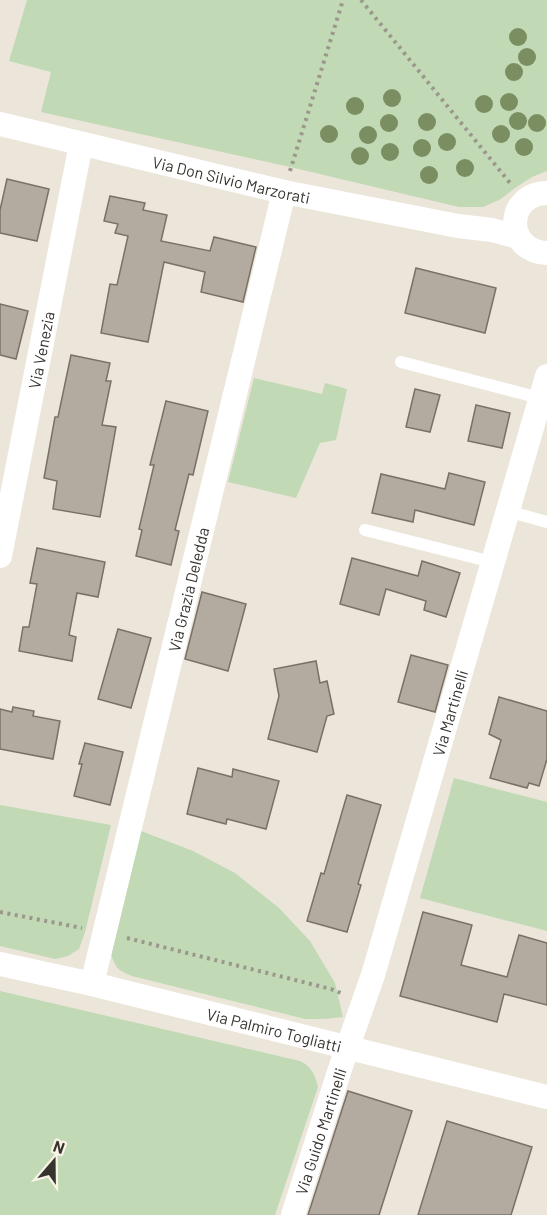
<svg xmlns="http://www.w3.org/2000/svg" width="547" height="1215" font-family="Barlow,sans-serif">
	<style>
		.green { fill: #c1d9b4 }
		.building { fill: #b4aba0; stroke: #797167; stroke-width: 1.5 }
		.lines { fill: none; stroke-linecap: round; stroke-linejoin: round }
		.path { stroke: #9b978d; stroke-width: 4; stroke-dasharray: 3 4.5; stroke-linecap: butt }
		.service { stroke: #fff; stroke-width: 12 }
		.minor { stroke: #fff; stroke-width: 24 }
		.tree { fill: #7b8e62 }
		.labels { text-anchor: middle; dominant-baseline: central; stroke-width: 6; stroke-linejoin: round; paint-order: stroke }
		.street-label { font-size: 16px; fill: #36342f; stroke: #f9f3e6 }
	</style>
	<rect width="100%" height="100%" fill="#ebe6d9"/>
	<g class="green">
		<polygon points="27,0 547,0 547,171 532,177 515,188 501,199 483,207 459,207 290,167 41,112 51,72 9,61"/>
		<polygon points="254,378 322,394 325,383 347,389 336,440 320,443 296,498 228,482"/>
		<polygon points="454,778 547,802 547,931 420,898"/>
		<polygon points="0,805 111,825 85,932 79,949 68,956 55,959 0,946"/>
		<path d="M141,831l52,20 42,22 44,35 31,33 25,42 8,34 -19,2h-19l-173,-43c-13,-5 -17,-8 -21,-22z"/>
		<path d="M0,991l300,70c12,6 15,14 18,26l-43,128h-275z"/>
	</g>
	<g class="building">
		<polygon points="7,179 49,189 37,241 0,233 0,210"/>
		<polygon points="110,196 145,203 143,210 167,215 161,241 210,251 214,237 256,247 243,302 201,292 205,272 164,262 148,342 101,333 110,284 117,285 128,236 115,233 118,224 104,221"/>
		<polygon points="416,268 496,288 485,333 405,313"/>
		<polygon points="0,304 28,311 16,359 0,355"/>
		<polygon points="71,355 110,363 106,381 111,381 102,425 116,427 100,517 53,509 57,481 44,478 55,417 58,417"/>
		<polygon points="415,389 440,395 430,432 406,427"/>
		<polygon points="166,401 208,411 193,475 189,474 175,530 179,531 171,565 136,556 142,530 139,529 154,465 150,465"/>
		<polygon points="476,405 510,413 502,448 468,441"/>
		<polygon points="449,473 485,482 474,525 415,510 413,522 372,513 381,474 445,489"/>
		<polygon points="37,548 105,562 98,597 77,593 69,635 76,637 72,661 19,651 23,627 29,627 37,584 30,583"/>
		<polygon points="352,558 418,576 422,561 460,573 446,617 424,610 426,601 386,589 379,615 340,604"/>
		<polygon points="202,592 246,604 228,671 185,659"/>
		<polygon points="118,629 151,638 131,708 98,699"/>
		<polygon points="411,655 448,665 435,712 398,702"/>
		<polygon points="316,661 320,683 327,681 334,714 327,716 317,752 268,739 279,696 274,669"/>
		<polygon points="499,697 547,711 547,759 539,786 529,783 527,788 490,778 501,740 489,734"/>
		<polygon points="13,707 34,711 33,716 60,721 53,759 0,749 0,709 12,712"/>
		<polygon points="85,743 123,752 110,805 74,796 82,764 79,764"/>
		<polygon points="198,768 232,777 233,769 279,781 266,829 227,819 226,824 187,814"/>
		<polygon points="347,795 381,805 358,884 361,885 347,932 307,921 321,873 324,874"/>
		<polygon points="423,912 472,925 461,965 507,977 519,935 547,943 547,1005 504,994 497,1022 400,996"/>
		<polygon points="348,1091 412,1111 379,1215 308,1215"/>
		<polygon points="447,1121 532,1147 511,1215 418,1215"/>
	</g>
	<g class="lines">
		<g class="path">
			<polyline points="361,0 510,183"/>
			<polyline points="290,171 343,0"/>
			<polyline points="0,912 82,928"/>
			<polyline points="127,938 331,989 343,994"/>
		</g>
		<g class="service">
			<polyline points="401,362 540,398"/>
			<polyline points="507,511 547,522"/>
			<polyline points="365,530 492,562"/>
		</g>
		<g class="minor">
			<path id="s1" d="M0,124l284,68 174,34 34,4 26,7"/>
			<path d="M547,193c-42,1 -43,58 0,60"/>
			<path id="s2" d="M0,556l81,-412"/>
			<path id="s3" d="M0,964l92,20 455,113"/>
			<path id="s4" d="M92,984l192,-792"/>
			<path id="s5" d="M293,1215l47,-146 33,-94 174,-599"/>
		</g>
	</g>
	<g class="tree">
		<circle cx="518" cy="37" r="9"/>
		<circle cx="527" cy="57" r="9"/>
		<circle cx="514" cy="72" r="9"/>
		<circle cx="392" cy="98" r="9"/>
		<circle cx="509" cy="102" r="9"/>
		<circle cx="484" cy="104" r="9"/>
		<circle cx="355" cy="106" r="9"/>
		<circle cx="518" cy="121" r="9"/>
		<circle cx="427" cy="122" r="9"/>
		<circle cx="389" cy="123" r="9"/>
		<circle cx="537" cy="123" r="9"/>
		<circle cx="329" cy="134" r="9"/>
		<circle cx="501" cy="134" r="9"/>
		<circle cx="368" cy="135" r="9"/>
		<circle cx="447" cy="142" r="9"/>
		<circle cx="524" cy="147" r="9"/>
		<circle cx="422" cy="148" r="9"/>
		<circle cx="390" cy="152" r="9"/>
		<circle cx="360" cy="156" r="9"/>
		<circle cx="465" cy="168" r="9"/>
		<circle cx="429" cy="175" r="9"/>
	</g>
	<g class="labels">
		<g class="street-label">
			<text stroke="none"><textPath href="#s1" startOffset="238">Via Don Silvio Marzorati</textPath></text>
			<text stroke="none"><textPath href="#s2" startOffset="210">Via Venezia</textPath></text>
			<text stroke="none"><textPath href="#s4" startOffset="406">Via Grazia Deledda</textPath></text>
			<text stroke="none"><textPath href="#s5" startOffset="526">Via Martinelli</textPath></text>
			<text stroke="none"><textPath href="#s3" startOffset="282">Via Palmiro Togliatti</textPath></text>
			<text stroke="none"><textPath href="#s5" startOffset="88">Via Guido Martinelli</textPath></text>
		</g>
	</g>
	<g transform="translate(54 1161) rotate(20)" stroke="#f9f3e6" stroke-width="4.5" paint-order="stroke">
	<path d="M0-4.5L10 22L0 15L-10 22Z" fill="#36342f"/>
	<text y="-9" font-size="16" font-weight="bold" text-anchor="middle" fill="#36342f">N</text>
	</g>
</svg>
